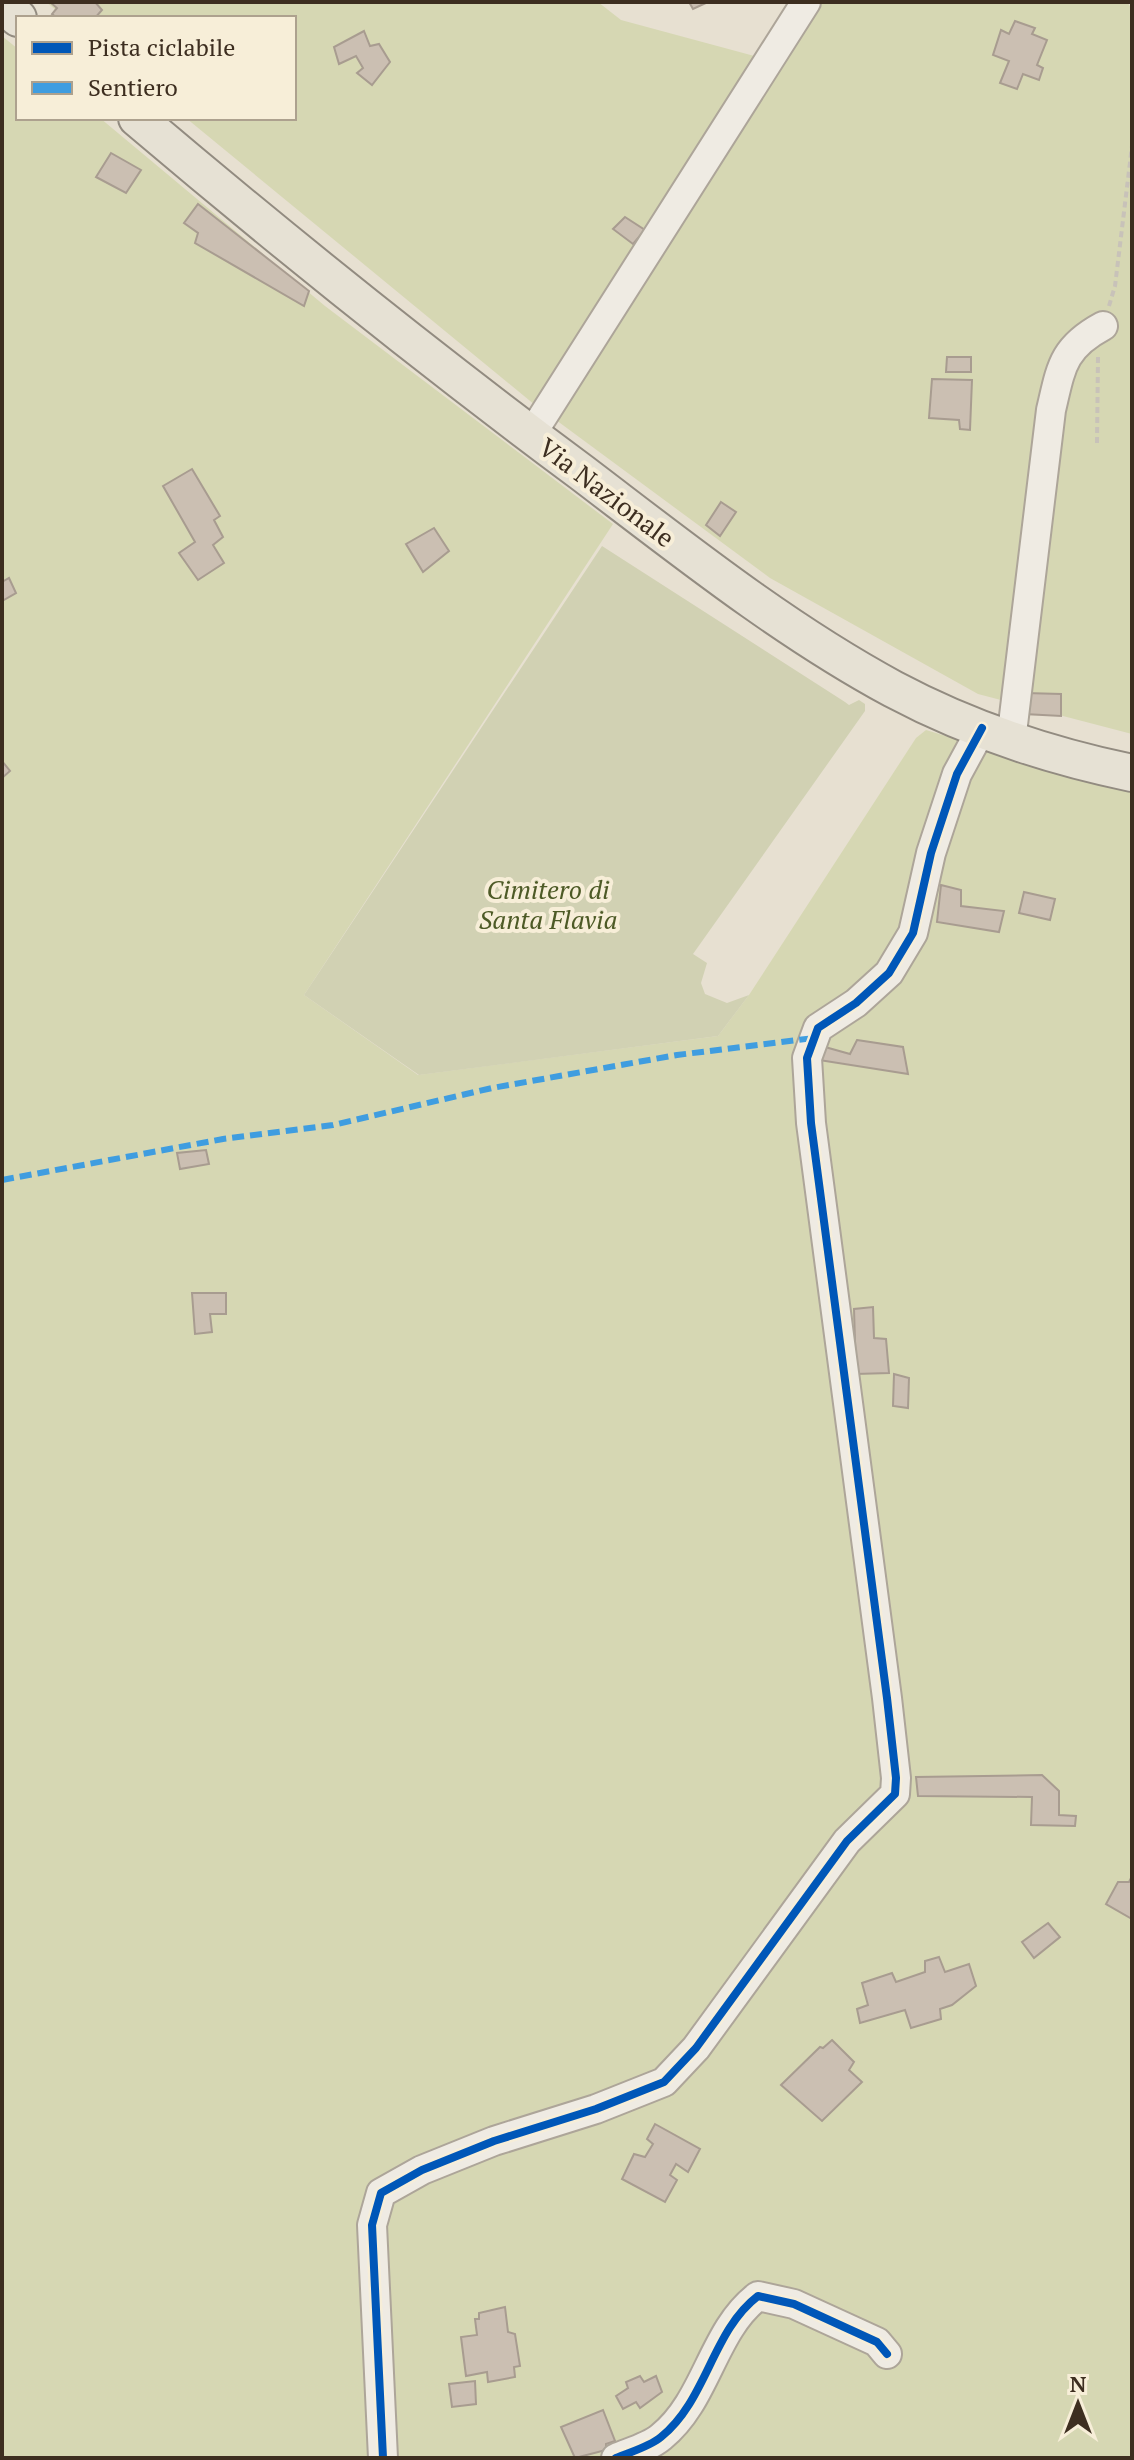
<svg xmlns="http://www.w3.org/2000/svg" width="1134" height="2460" font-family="'PT Serif',serif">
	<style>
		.green { fill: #d6d7b3 }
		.cemetery { fill: #d1d1b3 }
		.building { fill: #cbbfb2; stroke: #a89c90; stroke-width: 2 }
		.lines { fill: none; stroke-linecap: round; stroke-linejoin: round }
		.minor-casing { stroke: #ada599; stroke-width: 32 }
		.major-casing { stroke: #928b80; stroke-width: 40 }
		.path { stroke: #c8c2b9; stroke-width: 4; stroke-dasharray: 6 4; stroke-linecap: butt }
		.minor { stroke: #efebe3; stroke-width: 28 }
		.major { stroke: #e6e1d4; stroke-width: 36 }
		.quiet { stroke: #3f9de0; stroke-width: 6; stroke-dasharray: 12 6; stroke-linecap: butt }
		.cycleway-casing { stroke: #f7eed8; stroke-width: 13 }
		.cycleway { stroke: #0057b8; stroke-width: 8 }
		.labels { text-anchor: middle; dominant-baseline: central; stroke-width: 8; stroke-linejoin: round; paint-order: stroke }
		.street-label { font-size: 26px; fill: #3d2e20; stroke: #f7eed8 }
		.park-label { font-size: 26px; font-style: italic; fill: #4d5a26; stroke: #f7eed8 }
	</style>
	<rect width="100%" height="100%" fill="#e7e0d1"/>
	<g class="green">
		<polygon points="46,2 598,2 621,20 758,57 535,405 186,118 294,118 294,18 66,18"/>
		<polygon points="816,2 1127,2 1132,9 1132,734 978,694 770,578 556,420"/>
		<polygon points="2,36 18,49 18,118 100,118 325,306 613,524 304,995 418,1075 718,1036 749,995 916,738 926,730 1132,792 1132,2458 2,2458"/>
	</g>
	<polygon class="cemetery" points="602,546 845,702 849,705 859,700 865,704 865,711 693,954 707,963 701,983 705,994 727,1003 749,995 718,1036 419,1075 304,995"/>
	<g class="building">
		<polygon points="50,2 95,2 102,10 95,18 57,18 52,14 57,8"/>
		<polygon points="689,2 708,2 693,9"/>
		<polygon points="1015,21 1035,28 1032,34 1047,40 1037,65 1043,68 1039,80 1023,74 1017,89 1000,83 1009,61 993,55 1001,30 1009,34"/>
		<polygon points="364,31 370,46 379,44 390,62 372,85 357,73 363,68 356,56 339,64 334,47"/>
		<polygon points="111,153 141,170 126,193 96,177"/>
		<polygon points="198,204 309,291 304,306 195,243 198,233 184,223"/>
		<polygon points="625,217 645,230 633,244 613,229"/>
		<polygon points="947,357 971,357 971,372 946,372"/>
		<polygon points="932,379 972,380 970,430 960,429 959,420 929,418"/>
		<polygon points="192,469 220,516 214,520 223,537 213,545 224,563 198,580 179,553 195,542 163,486"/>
		<polygon points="721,502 736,512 720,536 706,525"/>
		<polygon points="434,528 449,551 423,572 406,544"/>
		<polygon points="9,578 16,593 2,601 2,582"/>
		<polygon points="1025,693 1061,694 1061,716 1024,714"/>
		<polygon points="2,761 10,771 2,778"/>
		<polygon points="941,885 961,890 961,906 1004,911 999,932 937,922"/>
		<polygon points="1024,892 1055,899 1050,920 1019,913"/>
		<polygon points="857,1040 903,1047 908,1074 819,1060 825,1047 850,1054"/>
		<polygon points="206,1150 209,1164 180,1169 177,1153"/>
		<polygon points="192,1293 226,1293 226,1314 210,1314 212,1332 195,1334"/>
		<polygon points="873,1307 874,1338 886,1339 889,1373 856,1374 854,1309"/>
		<polygon points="894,1374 909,1378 908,1408 893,1406"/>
		<polygon points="1042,1775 1059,1791 1059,1815 1076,1816 1075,1826 1031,1825 1032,1797 918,1796 916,1777"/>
		<polygon points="1132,1876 1132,1919 1106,1904 1118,1882 1129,1882"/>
		<polygon points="1048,1923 1060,1937 1034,1958 1022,1942"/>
		<polygon points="939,1957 945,1972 969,1964 976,1986 952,2005 940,2009 941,2019 911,2028 905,2010 860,2023 857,2009 868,2005 862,1983 892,1973 896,1982 925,1972 925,1961"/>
		<polygon points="832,2040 854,2062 849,2070 862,2082 822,2121 781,2085 820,2047 823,2048"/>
		<polygon points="655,2124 700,2149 688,2172 676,2164 670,2175 677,2180 665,2202 622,2179 634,2154 645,2157 653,2144 647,2139"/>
		<polygon points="505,2307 508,2332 515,2334 520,2366 514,2367 515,2377 488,2382 487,2372 466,2376 461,2337 477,2335 475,2319 479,2319 479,2313"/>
		<polygon points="640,2376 644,2382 656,2376 662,2392 640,2408 636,2402 623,2409 616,2396 628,2388 626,2382"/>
		<polygon points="475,2381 476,2404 452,2407 449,2384"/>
		<polygon points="603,2410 615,2441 606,2444 606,2450 575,2458 561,2427"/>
	</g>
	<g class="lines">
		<defs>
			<g id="minor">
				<polyline points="531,435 806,2"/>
				<path d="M1011,741l40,-331c10,-42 11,-62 52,-84"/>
				<polyline points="383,2458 372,2225 381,2193 422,2170 494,2141 596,2109 664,2082 696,2048 847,1841 895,1794 896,1778 887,1698 811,1123 807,1058 818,1028 856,1003 889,973 913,933 931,853 957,774 982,728"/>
				<path d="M616,2458c14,-6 33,-11 45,-21 46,-37 51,-106 97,-141l36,8 83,38 10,12"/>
			</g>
			<g id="major">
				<polyline points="2,4 18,18"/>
				<path d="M137,118c144,122 292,241 444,354 100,76 201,157 312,217 75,40 157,67 239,84"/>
			</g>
		</defs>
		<use href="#minor" class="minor-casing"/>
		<use href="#major" class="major-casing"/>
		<g class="path">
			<polyline points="1109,306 1115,286 1132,146"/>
			<polyline points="1097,443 1098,357"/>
		</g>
		<use href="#minor" class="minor"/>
		<use href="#major" class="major"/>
		<polyline class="quiet" points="2,1180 223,1139 333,1125 492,1088 677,1055 814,1038"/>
		<defs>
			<g id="cycleway">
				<polyline points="383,2458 372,2225 381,2193 422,2170 494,2141 596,2109 664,2082 696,2048 847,1841 895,1794 896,1778 887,1698 811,1123 807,1058 818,1028 856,1003 889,973 913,933 931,853 957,774 982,728"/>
				<path d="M616,2458c14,-6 33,-11 45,-21 46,-37 51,-106 97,-141l36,8 83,38 10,12"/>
			</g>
		</defs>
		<use href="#cycleway" class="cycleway-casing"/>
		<use href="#cycleway" class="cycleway"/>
	</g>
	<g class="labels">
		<g class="street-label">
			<text transform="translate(607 492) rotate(37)">Via Nazionale</text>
		</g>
		<g class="park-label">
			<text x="548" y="889">Cimitero di<tspan x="548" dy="30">Santa Flavia</tspan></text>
		</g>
	</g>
	<rect width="1134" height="2460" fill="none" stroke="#3d2e20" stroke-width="8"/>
	<rect x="16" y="16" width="280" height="104" fill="#f7eed8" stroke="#ada18e" stroke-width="2"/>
	<rect x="32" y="42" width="40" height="12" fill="#0057b8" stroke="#ada18e" stroke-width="2"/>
	<text x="88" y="56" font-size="24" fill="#3d2e20">Pista ciclabile</text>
	<rect x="32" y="82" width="40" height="12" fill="#3f9de0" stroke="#ada18e" stroke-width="2"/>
	<text x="88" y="96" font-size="24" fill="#3d2e20">Sentiero</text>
	<g transform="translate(1078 2404)" stroke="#f7eed8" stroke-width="6" paint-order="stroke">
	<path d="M0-6L14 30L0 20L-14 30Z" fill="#3d2e20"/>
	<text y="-12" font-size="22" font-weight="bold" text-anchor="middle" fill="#3d2e20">N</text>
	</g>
</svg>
